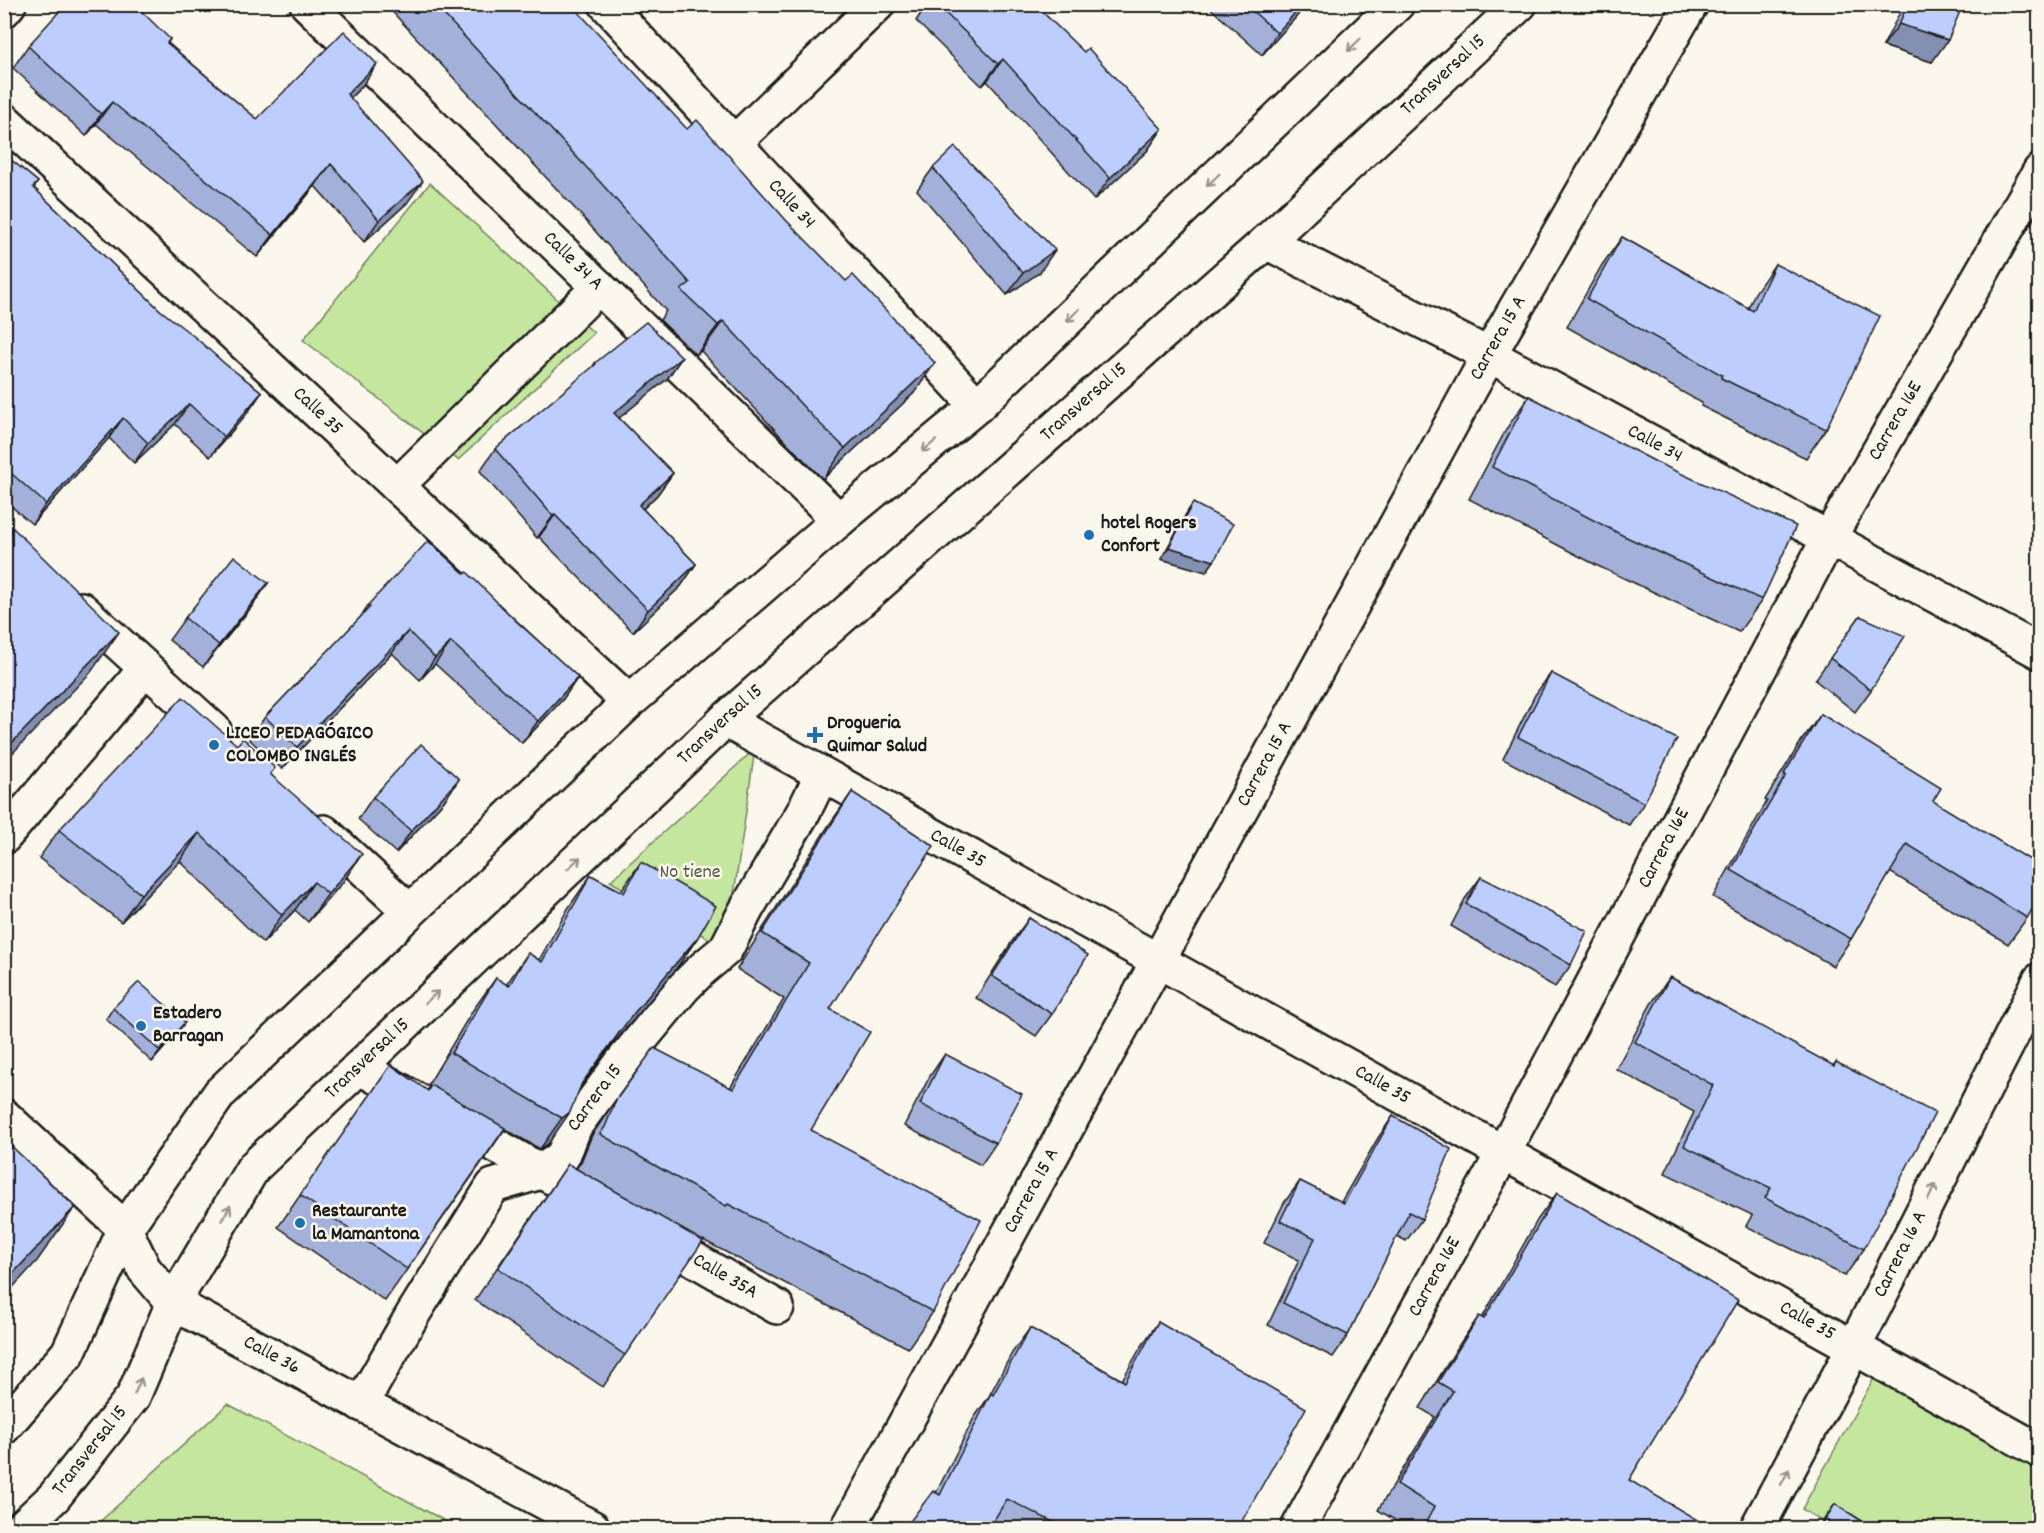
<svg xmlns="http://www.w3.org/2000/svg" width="2044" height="1533" font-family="Dekko,sans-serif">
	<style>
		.green { fill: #c5e69f; stroke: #70815e; stroke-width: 1.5 }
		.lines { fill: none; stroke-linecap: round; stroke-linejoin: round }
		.minor-casing { stroke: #1c1c1c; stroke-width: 38 }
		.tertiary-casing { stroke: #1c1c1c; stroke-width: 38 }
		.minor { stroke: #fbf7ec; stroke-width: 33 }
		.tertiary { stroke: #fbf7ec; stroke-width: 33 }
		.wall { fill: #a3b1da; stroke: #1c1c1c; stroke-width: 1.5 }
		.shaded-wall { fill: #8490b2; stroke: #1c1c1c; stroke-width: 1.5 }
		.building { fill: #bdcefe; stroke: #1c1c1c; stroke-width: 1.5 }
		.oneway { stroke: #97948e }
		.poi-dot { fill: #1f6fb2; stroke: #fbf7ec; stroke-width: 2 }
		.labels { text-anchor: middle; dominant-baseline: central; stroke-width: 5; stroke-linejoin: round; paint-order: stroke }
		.street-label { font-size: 20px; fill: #1c1c1c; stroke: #fbf7ec }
		.poi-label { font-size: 20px; font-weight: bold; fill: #1c1c1c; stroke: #fbf7ec; text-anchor: start }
		.park-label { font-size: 20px; fill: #4f5943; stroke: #fbf7ec }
	</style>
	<rect width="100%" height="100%" fill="#fbf7ec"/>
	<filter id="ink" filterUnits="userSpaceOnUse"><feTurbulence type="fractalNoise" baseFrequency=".0167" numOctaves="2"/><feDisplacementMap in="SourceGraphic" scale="12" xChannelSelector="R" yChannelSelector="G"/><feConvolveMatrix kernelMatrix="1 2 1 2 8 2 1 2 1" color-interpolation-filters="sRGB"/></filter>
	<g filter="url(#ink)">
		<g class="green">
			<polygon points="430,183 594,333 458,460 303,340"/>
			<polygon points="755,749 726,949 610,881"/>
			<polygon points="1883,1362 2039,1455 2039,1528 1832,1528 1802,1509"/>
			<polygon points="228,1404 458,1528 93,1528"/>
		</g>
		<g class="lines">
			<defs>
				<g id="minor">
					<path id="s1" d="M307,4l532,516"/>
					<path id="s2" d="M606,4l371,402"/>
					<polyline points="4,10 9,4"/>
					<path id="s3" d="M4,120l625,582"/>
					<polyline points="734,143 878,4"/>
					<path id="s4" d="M1266,242l223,113 551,297"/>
					<polyline points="397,486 599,287"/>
					<polyline points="81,609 214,730"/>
					<path id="s5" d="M725,720l1315,731"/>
					<polyline points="324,832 409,911"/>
					<polyline points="4,837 146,668"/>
					<polyline points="359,1067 553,1178"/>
					<path id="s6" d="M652,1235l125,72"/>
					<path id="s7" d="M361,1404l52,-90 80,-128 48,-14 22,-16 12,-30 47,-64 62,-75 17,-17 25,-21 20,-39 59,-101 17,-35"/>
					<path id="s8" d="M848,1528l641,-1173 202,-351"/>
					<path id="s9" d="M1298,1528l205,-375 326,-615 211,-367"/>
					<path id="s10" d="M1757,1528l97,-181 186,-367"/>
				</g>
				<g id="tertiary">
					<path id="s11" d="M4,1116l121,113 19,40 29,34 420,225"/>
					<polyline points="4,1427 68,1353 125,1229 220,1093 629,702 839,520 977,406 1397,4"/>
					<path id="s12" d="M21,1528l33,-31 79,-100 40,-94 80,-135 472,-448 541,-478 254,-238"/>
				</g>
			</defs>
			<use href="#minor" class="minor-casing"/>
			<use href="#tertiary" class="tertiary-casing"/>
			<use href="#minor" class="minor"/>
			<use href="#tertiary" class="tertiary"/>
		</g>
		<g class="wall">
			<polygon points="385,4 571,4 914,393 823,479 791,447 701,351 696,355 660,320 666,311 579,213"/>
			<polygon points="927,4 1034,4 1162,129 1147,151 1094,200 987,81 982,86 916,21"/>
			<polygon points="1206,4 1305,4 1297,16 1262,55"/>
			<polygon points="1904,4 1963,4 1932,62 1883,46"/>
			<polygon points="170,39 168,43 257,119 377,64 362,86 350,98 407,203 364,242 315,186 257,257 96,124 86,136 13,68 28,46"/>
			<polygon points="4,154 38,182 34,188 160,310 225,364 262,392 248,412 210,457 175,424 134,463 109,438 32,524 4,500"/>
			<polygon points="933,168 1040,272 1007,295 917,190"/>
			<polygon points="1622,237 1748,308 1755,293 1775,264 1826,429 1806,458 1701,406 1702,403 1567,327 1602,265"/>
			<polygon points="682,357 667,379 619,418 673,473 657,495 643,509 696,564 681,586 633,632 539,537 537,538 480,471 495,449 592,368 595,363"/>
			<polygon points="1529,396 1762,600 1739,632 1600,567 1469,499 1507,428"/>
			<polygon points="1193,503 1214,561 1206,572 1161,559 1186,514"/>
			<polygon points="268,583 253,605 203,667 169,640 185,618"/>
			<polygon points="368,605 515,620 578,677 563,699 522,743 435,664 420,680 392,653 282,769 249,739 265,717 360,618"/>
			<polygon points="1860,616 1871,690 1855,712 1815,680"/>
			<polygon points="1551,673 1644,803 1629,825 1503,759 1535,695"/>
			<polygon points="1821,714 1933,801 2027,918 2008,944 1890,872 1851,939 1833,966 1713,897 1767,801 1765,800 1802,740"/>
			<polygon points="237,745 271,774 343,882 308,922 295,910 263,943 180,861 121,922 39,858 59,830"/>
			<polygon points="459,779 444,801 396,853 358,819 373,797"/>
			<polygon points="852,792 830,1009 811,1130 933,1312 908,1348 703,1240 603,1387 475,1300 568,1164 576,1169 581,1162 592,1135 616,1100 730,1088 784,999 737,969 827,828"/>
			<polygon points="641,862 698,937 676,969 608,1050 581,1087 548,1144 540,1149 505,1129 385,1301 278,1227 391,1065 427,1091 430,1086 428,1085 473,1010 496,978 506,985 528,953 539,960 569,907 591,875 621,891"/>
			<polygon points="1481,877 1571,965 1555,987 1451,926 1465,899"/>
			<polygon points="1029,918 1052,1014 1036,1036 976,998 1013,940"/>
			<polygon points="1670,977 1833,1066 1836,1062 1864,1249 1845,1276 1746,1226 1752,1215 1665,1173 1694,1112 1616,1069 1651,1004"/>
			<polygon points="113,1008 185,1022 177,1033 152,1062 106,1019"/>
			<polygon points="945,1054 996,1143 981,1165 904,1126 930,1076"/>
			<polygon points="1393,1116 1422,1219 1406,1241 1397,1236 1348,1335 1333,1357 1268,1325 1299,1260 1264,1243 1284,1203 1300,1181 1341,1202 1378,1138"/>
			<polygon points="1557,1193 1629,1480 1704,1528 1408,1528 1378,1510 1435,1417 1420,1408 1461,1342 1479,1316 1482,1318 1538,1219"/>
			<polygon points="1158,1322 1242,1521 1256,1528 1000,1528 936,1493 974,1418 988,1398 1012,1353 1030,1328 1122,1380 1141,1347"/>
			<polygon points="1835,1504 1873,1528 1818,1528"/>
		</g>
		<g class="shaded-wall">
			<polygon points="1303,4 1305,4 1297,16 1262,55 1277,33"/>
			<polygon points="1899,24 1948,40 1932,62 1883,46"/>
			<polygon points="1003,59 987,81 982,86 998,64"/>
			<polygon points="377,64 362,86 332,116 347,94"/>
			<polygon points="112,102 96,124 86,136 101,114"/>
			<polygon points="1162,129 1147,151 1094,200 1110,178"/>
			<polygon points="331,164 315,186 257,257 273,235"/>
			<polygon points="423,181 407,203 364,242 379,220"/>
			<polygon points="1055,250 1040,272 1007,295 1023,273"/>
			<polygon points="723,321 701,351 696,355 718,325"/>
			<polygon points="682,357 667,379 598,435 614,413"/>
			<polygon points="935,363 914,393 823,479 845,448"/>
			<polygon points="262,392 248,412 210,457 224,437"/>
			<polygon points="189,404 175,424 134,463 148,443"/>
			<polygon points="123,418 109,438 32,524 46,504"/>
			<polygon points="673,473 657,495 624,527 639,505"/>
			<polygon points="555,515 539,537 537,538 553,516"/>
			<polygon points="1169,547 1214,561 1206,572 1161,559"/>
			<polygon points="696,564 681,586 633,632 648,610"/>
			<polygon points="268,583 253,605 203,667 219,645"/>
			<polygon points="408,631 392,653 282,769 297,747"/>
			<polygon points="119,632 91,672 4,762 4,751"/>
			<polygon points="451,642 435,664 420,680 435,658"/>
			<polygon points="578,677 563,699 522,743 538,721"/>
			<polygon points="459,779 444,801 396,853 411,831"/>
			<polygon points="199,833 180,861 121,922 141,894"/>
			<polygon points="362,854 343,882 308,922 328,894"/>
			<polygon points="314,882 295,910 263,943 282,915"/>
			<polygon points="698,937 676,969 608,1050 560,1115 630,1018"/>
			<polygon points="185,1022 177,1033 152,1062 160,1051"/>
			<polygon points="570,1112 548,1144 540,1149 562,1118"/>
			<polygon points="75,1207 37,1261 4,1297 4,1283"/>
		</g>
		<g class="building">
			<polygon points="66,4 134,4 170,39 167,43 257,119 344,31 377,64 347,94 423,181 379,220 331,164 273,235 112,102 101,114 28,46"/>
			<polygon points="434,4 571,4 687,129 697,120 786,220 846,281 853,275 935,363 845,448 812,416 723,321 718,325 681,290 690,283 601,183"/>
			<polygon points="936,4 1034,4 1084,52 1088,48 1162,129 1110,178 1003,59 998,64"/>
			<polygon points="1245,4 1303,4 1277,33"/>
			<polygon points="1908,4 1963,4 1948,40 1899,24"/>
			<polygon points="955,147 1055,250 1023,273 933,168"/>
			<polygon points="4,154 38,182 33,187 160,310 196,338 225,364 262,392 224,437 189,404 148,443 123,418 46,504 4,467"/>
			<polygon points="1622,237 1753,311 1775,264 1880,316 1826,429 1721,378 1722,375 1587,299"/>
			<polygon points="646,322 682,357 614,413 673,473 639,505 696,564 648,610 555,515 553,516 495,449 596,364 595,363"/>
			<polygon points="1529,396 1658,463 1796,526 1762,600 1622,535 1492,467"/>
			<polygon points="1193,503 1233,524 1214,561 1169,547"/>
			<polygon points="13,528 119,632 4,751 4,537"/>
			<polygon points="428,541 465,574 467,572 515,620 578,677 538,721 451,642 435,658 408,631 297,747 265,717 370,607 368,605"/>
			<polygon points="234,556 268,583 219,645 185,618"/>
			<polygon points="1860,616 1905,636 1871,690 1830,658"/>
			<polygon points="1551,673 1677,739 1644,803 1518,737"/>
			<polygon points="183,697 237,745 243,738 275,768 270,774 362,854 328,894 314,882 282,915 199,833 141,894 59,830"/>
			<polygon points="1821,714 1941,788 1933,801 2040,866 2040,897 2027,918 1907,844 1851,939 1731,870 1786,775 1784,774"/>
			<polygon points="421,744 459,779 411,831 373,797"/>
			<polygon points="852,792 934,846 830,1009 870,1032 811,1130 981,1220 933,1312 728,1204 726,1206 600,1134 605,1127 616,1100 654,1048 733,1089 809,963 762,933"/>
			<polygon points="641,862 716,906 698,937 630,1018 582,1083 570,1112 562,1118 451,1053 496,978 509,986 528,953 542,962 591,875 624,893"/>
			<polygon points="1481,877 1587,931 1571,965 1466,904"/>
			<polygon points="1029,918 1088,955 1052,1014 992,976"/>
			<polygon points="1670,977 1834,1066 1836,1062 1935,1113 1864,1249 1765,1198 1771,1188 1684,1146 1713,1085 1635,1042"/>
			<polygon points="139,982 185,1022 160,1051 113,1008"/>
			<polygon points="945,1054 1022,1094 996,1143 920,1104"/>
			<polygon points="391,1065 428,1091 431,1085 505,1128 407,1269 300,1195"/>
			<polygon points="1393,1116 1451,1149 1422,1219 1409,1212 1348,1335 1283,1303 1315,1238 1280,1221 1300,1181 1344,1203"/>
			<polygon points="4,1139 75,1207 4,1283"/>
			<polygon points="568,1164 703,1241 625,1355 498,1268"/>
			<polygon points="1557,1193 1675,1261 1738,1300 1629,1480 1706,1525 1704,1528 1423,1528 1434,1507 1397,1484 1453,1391 1438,1382 1479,1316 1484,1319"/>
			<polygon points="1158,1322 1306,1408 1242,1521 1256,1528 1065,1528 1007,1499 989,1528 905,1528 933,1491 940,1495 991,1393 993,1395 1030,1328 1125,1382"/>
			<polygon points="1835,1504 1873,1528 1820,1528"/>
		</g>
		<defs><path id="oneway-shaft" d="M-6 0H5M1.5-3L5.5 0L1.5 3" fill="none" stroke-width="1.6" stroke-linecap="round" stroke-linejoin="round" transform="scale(1.5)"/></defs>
		<g class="oneway">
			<use href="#oneway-shaft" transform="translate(1354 45) rotate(136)"/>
			<use href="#oneway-shaft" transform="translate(1213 180) rotate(136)"/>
			<use href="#oneway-shaft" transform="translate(1073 315) rotate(136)"/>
			<use href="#oneway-shaft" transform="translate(929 446) rotate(140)"/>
			<use href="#oneway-shaft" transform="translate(574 863) rotate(-43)"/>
			<use href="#oneway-shaft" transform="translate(432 997) rotate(-43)"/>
			<use href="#oneway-shaft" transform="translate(1932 1192) rotate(-63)"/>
			<use href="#oneway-shaft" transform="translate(226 1213) rotate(-59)"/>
			<use href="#oneway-shaft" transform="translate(138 1386) rotate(-67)"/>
			<use href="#oneway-shaft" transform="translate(1785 1477) rotate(-62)"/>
		</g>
	</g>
	<g class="poi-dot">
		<circle cx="1089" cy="535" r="6"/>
		<path d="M812 726h6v6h6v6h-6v6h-6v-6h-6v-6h6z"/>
		<circle cx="214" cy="745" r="6"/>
		<circle cx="141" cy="1026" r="6"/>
		<circle cx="300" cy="1223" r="6"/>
	</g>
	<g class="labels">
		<g class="street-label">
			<text stroke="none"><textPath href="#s12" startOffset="2048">Transversal 15</textPath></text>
			<text stroke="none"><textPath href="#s2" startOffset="273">Calle 34</textPath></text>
			<text stroke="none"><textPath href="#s1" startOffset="370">Calle 34 A</textPath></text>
			<text stroke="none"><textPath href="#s8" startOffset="1356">Carrera 15 A</textPath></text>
			<text stroke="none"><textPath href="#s12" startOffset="1562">Transversal 15</textPath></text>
			<text stroke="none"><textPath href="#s3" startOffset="428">Calle 35</textPath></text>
			<text stroke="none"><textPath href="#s9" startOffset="1258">Carrera 16E</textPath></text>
			<text stroke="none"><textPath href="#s4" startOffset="438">Calle 34</textPath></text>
			<text stroke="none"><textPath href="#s12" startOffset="1076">Transversal 15</textPath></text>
			<text stroke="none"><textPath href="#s8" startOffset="870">Carrera 15 A</textPath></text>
			<text stroke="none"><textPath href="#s9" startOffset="772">Carrera 16E</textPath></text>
			<text stroke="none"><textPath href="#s5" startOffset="266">Calle 35</textPath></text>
			<text stroke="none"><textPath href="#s12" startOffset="590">Transversal 15</textPath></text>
			<text stroke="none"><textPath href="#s5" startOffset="752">Calle 35</textPath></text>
			<text stroke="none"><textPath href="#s7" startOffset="399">Carrera 15</textPath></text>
			<text stroke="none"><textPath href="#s8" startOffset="384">Carrera 15 A</textPath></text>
			<text stroke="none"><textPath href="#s10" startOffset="309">Carrera 16 A</textPath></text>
			<text stroke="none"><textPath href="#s9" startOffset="286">Carrera 16E</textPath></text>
			<text stroke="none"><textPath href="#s6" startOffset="84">Calle 35A</textPath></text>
			<text stroke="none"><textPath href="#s5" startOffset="1238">Calle 35</textPath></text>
			<text stroke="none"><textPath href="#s11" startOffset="366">Calle 36</textPath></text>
			<text stroke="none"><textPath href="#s12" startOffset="104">Transversal 15</textPath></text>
		</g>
		<g class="poi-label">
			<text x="1101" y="524">hotel Rogers<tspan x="1101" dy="23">Confort</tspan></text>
			<text x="827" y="724">Drogueria<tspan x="827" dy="23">Quimar Salud</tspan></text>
			<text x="226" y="734">LICEO PEDAGÓGICO<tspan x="226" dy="23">COLOMBO INGLÉS</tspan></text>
			<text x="153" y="1014">Estadero<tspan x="153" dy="23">Barragan</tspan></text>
			<text x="312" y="1212">Restaurante<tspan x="312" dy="23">la Mamantona</tspan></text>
		</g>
		<g class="park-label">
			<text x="690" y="873">No tiene</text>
		</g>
	</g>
	<rect width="2044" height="1533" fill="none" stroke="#fbf7ec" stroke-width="24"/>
	<rect x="12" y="12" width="2020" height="1509" fill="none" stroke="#1c1c1c" stroke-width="2" filter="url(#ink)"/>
</svg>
